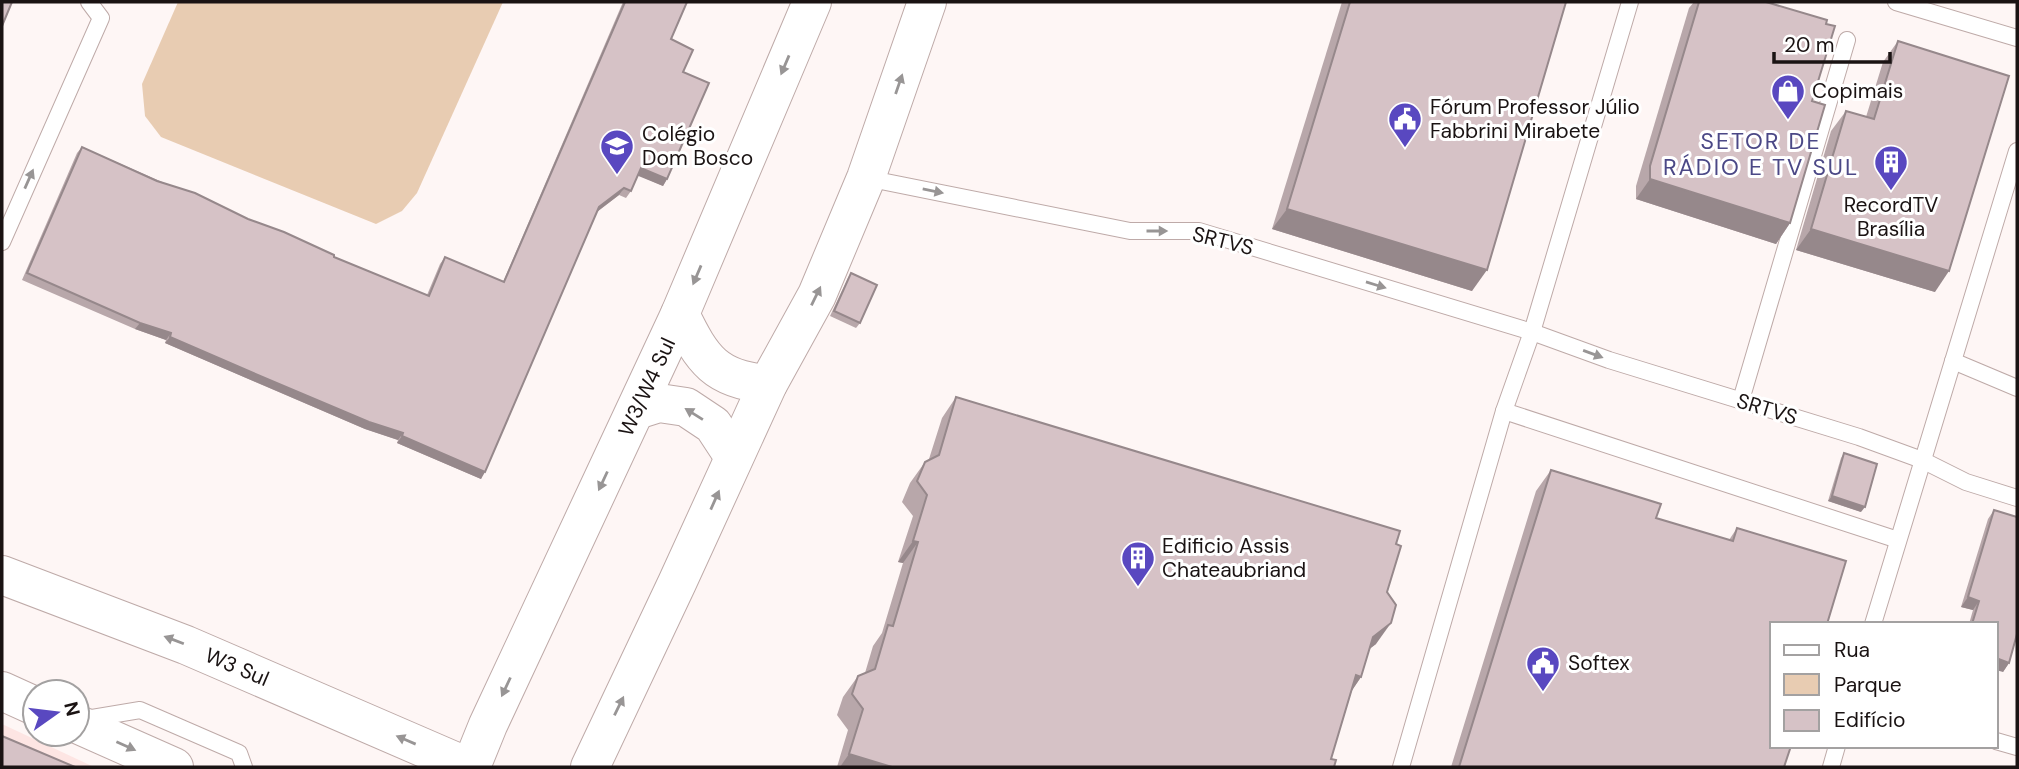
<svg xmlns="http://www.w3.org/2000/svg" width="2019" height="769" viewBox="0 0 2019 769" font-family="'DM Sans',sans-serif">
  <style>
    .built { fill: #fde5e3 }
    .green { fill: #e8ccb2 }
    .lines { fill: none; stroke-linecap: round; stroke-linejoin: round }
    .lane-casing { stroke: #beaaa8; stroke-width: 18 }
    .secondary-casing { stroke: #beaaa8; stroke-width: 40 }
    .primary-casing { stroke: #beaaa8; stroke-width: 40 }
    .lane { stroke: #fff; stroke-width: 16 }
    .secondary { stroke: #fff; stroke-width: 38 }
    .primary { stroke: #fff; stroke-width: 38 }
    .wall { fill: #b8a7aa }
    .shaded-wall { fill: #96888b }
    .building { fill: #d6c2c6; stroke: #96888b; stroke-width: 2 }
    .oneway { fill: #989595 }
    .labels { text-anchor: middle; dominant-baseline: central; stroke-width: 6; stroke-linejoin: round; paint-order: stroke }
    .poi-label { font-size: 21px; fill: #1a1313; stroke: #fff; text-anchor: start }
    .street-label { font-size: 21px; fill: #1a1313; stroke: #fff }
    .neighbourhood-label { font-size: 23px; letter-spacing: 2px; fill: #4b4886; stroke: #fff }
  </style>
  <rect width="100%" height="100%" fill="#fef6f5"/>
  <path class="built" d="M2 724 94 767H2Z"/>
  <path class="green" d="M178 2H503L417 193 402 211 376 224 161 137 145 116 142 84Z"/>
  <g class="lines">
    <g class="lane-casing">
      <g id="lane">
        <path d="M1896 2 2017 38"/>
        <path d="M866 178 1130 231H1199L1532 332 1609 360 1859 437 1922 460 1966 482 2017 498"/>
        <path d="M2 242 101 18 89 2"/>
        <path d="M1953 361 2017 388"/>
        <path d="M1741 400 1847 40"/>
        <path d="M1504 411 1898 540"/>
        <path d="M1873 624 2017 151"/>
        <path d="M86 719 140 710 239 753 244 767"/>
        <path d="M1996 741 2017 747"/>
        <path d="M1401 767 1504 411 1532 332 1630 2"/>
        <path d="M1831 767 1837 746"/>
      </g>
    </g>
    <g class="secondary-casing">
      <g id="secondary">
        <path d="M680 314C702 360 716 380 768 384"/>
        <path d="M637 410 659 403 686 407 713 425 734 457"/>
        <path d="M471 767 488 725 680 314 812 2"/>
        <path d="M590 767 677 583 768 384 817 295 866 178 927 2"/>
      </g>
    </g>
    <g class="primary-casing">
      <g id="primary">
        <path d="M2 575 186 645 468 767"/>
        <path d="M2 691 35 706"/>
        <path d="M77 724 174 767"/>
      </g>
    </g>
    <use href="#lane" class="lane"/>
    <use href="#secondary" class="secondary"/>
    <use href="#primary" class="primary"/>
  </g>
  <g class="wall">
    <path d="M623 2H687L671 39 683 72 667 179 663 186 638 175 631 191 626 198 619 195 597 212 481 479 397 443 398 440 365 429 274 390 165 343 166 340 135 329 22 280 77 153 82 147 334 257 427 295 440 264 445 257 503 282Z"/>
    <path d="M1342 2H1566L1472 291 1272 229Z"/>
    <path d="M1694 2H1766L1812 101 1790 223 1776 244 1636 199V186L1689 8Z"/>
    <path d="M1898 41 1935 292 1796 250 1831 131 1846 111 1866 117 1883 62Z"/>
    <path d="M851 273 860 323 856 328 830 316 848 278Z"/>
    <path d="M956 397 1396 544 1376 644 1369 649 1361 677 1352 690 1331 759 1334 767H837L848 730 837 715 843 697 858 676 865 673 873 646 882 633 903 563 898 562 913 516 902 502 910 483 925 462 929 459 942 418Z"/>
    <path d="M1844 453 1861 512 1828 501 1841 458Z"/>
    <path d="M1551 470 1656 518 1729 540 1737 528 1784 767H1451L1536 491Z"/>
    <path d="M1994 510 2009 663 2003 672 1996 624H1969L1973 610 1961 607 1988 519Z"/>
  </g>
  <g class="shaded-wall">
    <path d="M641 168 667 179 663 186 636 175Z"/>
    <path d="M1650 179 1790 223 1776 244 1636 199Z"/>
    <path d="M624 188 619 195 594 214 599 207Z"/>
    <path d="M1287 209 1487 270 1472 291 1272 229Z"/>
    <path d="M1811 229 1949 271 1935 292 1796 250Z"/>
    <path d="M140 323 171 333 166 340 135 329Z"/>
    <path d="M170 337 403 433 398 440 365 429 165 343Z"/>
    <path d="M402 436 485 472 481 479 397 443Z"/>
    <path d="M1832 496 1865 507 1861 512 1828 501Z"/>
    <path d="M913 541 918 542 903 563 898 562Z"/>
    <path d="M1968 597 1979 601 1973 610 1961 607Z"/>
    <path d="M1391 623 1376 644 1358 658 1373 637Z"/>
    <path d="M1996 658 2009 663 2003 672 1996 670Z"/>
    <path d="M1356 675 1361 677 1347 698Z"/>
    <path d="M849 754 892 767H840Z"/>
  </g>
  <g class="building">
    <path d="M2 2H12L2 26Z"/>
    <path d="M625 2H687L671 39 693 50 683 72 709 83 667 179 641 168 631 191 624 188 599 207 485 472 402 436 403 433 369 422 279 384 170 337 171 333 140 323 27 273 82 147 157 181 195 193 248 219 284 232 334 255V257L429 296 445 257 504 282Z"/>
    <path d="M1350 2H1566L1487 270 1287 209Z"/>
    <path d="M1699 2H1766L1827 20 1826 24 1835 26 1812 101 1825 105 1790 223 1650 179V166Z"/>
    <path d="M1898 41 2009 76 1949 271 1811 229 1846 111 1874 119Z"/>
    <path d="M851 273 877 285 860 323 834 311Z"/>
    <path d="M956 397 1400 531 1396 544 1401 546 1387 592 1396 605 1391 623 1373 637 1361 677 1356 675 1331 759 1336 760 1334 767H892L849 754 863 709 852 694 858 676 875 669 888 625 893 626 918 542 913 541 927 495 917 481 925 462 939 455Z"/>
    <path d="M1844 453 1877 464 1865 507 1832 496Z"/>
    <path d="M1551 470 1661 504 1656 518 1733 541 1737 528 1846 561 1827 624H1772V746H1791L1784 767H1459Z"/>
    <path d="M1994 510 2017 517V634L2009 663 1996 658V624H1972L1979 601 1968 597Z"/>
    <path d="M2 736 75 767H2Z"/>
  </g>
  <defs><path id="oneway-solid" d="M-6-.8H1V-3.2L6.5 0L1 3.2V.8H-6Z" transform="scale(1.75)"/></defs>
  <g class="oneway">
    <use href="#oneway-solid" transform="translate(785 65) rotate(113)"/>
    <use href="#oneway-solid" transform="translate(899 84) rotate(-71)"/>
    <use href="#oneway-solid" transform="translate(29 179) rotate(-66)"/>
    <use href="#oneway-solid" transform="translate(933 191) rotate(11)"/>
    <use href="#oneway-solid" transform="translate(1157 231)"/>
    <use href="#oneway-solid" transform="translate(697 275) rotate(113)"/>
    <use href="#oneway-solid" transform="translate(1376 285) rotate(17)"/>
    <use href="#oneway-solid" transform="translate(816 296) rotate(-64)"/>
    <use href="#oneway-solid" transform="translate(1593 354) rotate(20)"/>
    <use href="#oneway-solid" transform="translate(694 414) rotate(-148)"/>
    <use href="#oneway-solid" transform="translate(603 481) rotate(115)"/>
    <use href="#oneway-solid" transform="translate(715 500) rotate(-66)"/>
    <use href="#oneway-solid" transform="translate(174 640) rotate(-159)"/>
    <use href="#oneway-solid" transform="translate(506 687) rotate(115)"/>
    <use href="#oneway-solid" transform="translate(619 706) rotate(-64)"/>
    <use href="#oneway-solid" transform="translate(406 740) rotate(-157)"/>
    <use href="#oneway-solid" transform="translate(126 746) rotate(24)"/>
  </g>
  <defs>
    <g id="shop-pin" transform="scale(1.75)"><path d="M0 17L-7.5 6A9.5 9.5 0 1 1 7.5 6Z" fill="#5948c0" stroke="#fff"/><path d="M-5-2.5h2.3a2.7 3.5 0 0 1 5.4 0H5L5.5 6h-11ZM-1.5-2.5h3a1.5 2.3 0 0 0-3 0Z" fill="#fff"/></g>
    <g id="civic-pin" transform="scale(1.75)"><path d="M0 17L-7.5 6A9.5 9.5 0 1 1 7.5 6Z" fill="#5948c0" stroke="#fff"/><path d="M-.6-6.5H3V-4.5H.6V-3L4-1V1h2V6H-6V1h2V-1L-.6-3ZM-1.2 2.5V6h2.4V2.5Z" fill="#fff"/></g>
    <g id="school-pin" transform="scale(1.75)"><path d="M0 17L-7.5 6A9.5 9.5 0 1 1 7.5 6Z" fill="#5948c0" stroke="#fff"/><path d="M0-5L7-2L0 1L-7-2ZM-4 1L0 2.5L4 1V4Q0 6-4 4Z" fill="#fff"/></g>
    <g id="building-pin" transform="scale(1.75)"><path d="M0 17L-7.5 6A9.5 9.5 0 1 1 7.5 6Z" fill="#5948c0" stroke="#fff"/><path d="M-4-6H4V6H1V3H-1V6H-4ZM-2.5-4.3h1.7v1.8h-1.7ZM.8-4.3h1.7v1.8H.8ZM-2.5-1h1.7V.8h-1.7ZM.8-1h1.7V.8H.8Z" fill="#fff"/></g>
  </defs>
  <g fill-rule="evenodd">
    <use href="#shop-pin" x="1788" y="91"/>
    <use href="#civic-pin" x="1405" y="119"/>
    <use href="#school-pin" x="617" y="146"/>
    <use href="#building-pin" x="1891" y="162"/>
    <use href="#building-pin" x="1138" y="558"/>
    <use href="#civic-pin" x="1543" y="663"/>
  </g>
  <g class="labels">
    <g class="poi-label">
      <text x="1812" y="91">Copimais</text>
      <text x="1430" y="107">Fórum Professor Júlio<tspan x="1430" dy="24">Fabbrini Mirabete</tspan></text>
      <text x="642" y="134">Colégio<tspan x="642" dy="24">Dom Bosco</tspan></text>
      <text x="1891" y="205" text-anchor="middle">RecordTV<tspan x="1891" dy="24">Brasília</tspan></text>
      <text x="1162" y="546">Edificio Assis<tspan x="1162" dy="24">Chateaubriand</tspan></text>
      <text x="1568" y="663">Softex</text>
    </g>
    <g class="street-label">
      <text transform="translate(1223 241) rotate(14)">SRTVS</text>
      <text transform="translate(647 387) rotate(-65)">W3/W4 Sul</text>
      <text transform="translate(1767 409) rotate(17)">SRTVS</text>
      <text transform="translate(237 667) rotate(23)">W3 Sul</text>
    </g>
    <g class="neighbourhood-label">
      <text x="1761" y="141">SETOR DE<tspan x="1761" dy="26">RÁDIO E TV SUL</tspan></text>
    </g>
  </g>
  <rect width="2019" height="769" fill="none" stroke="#1a1313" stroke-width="7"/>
  <rect x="1770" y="622" width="228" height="126" fill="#ffffff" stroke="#a3a1a1" stroke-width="2"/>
  <rect x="1784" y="645" width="35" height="10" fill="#ffffff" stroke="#a3a1a1" stroke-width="2"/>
  <text x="1834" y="657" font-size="21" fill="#1a1313">Rua</text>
  <rect x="1784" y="674" width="35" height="21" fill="#e8ccb2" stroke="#a3a1a1" stroke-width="2"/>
  <text x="1834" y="692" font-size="21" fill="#1a1313">Parque</text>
  <rect x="1784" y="710" width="35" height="21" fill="#d6c2c6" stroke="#a3a1a1" stroke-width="2"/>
  <text x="1834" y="727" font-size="21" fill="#1a1313">Edifício</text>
  <g transform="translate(56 713) rotate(76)"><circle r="33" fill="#ffffff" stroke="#a3a1a1" stroke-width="2"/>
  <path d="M0-5L12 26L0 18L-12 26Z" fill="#5948c0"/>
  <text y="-10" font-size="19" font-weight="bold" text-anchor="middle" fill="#1a1313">N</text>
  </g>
  <path d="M1774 52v10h116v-10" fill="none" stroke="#1a1313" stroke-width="3.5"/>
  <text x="1784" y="52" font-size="21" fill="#1a1313" stroke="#ffffff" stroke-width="5" paint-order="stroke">20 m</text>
</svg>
